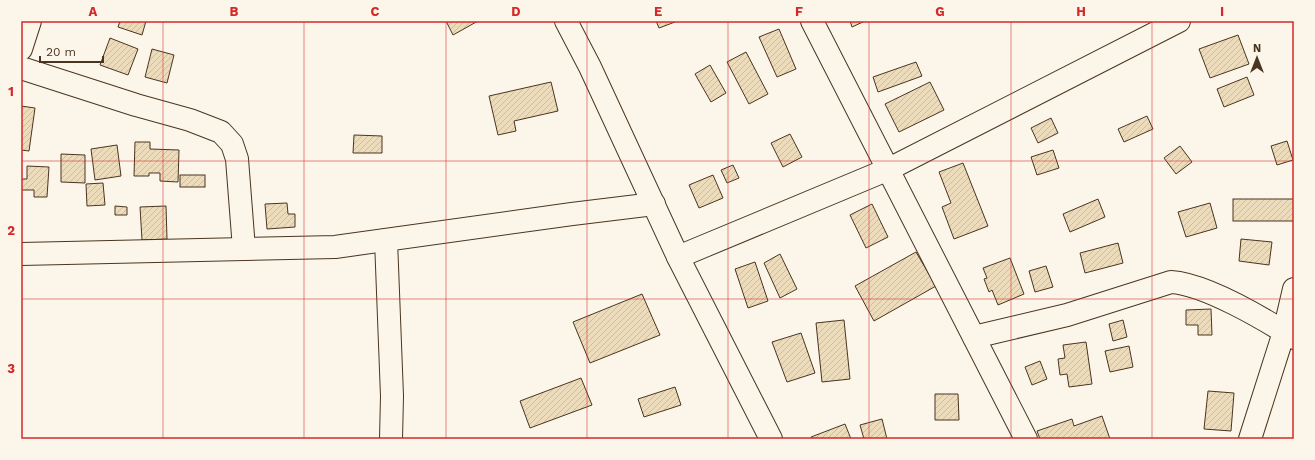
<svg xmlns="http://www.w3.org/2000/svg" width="1315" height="460" viewBox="0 0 1315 460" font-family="'Work Sans',sans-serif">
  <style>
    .building { fill: url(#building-hatch); stroke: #4a3520 }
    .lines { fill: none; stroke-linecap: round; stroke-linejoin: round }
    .minor-casing { stroke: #4a3520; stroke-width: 24 }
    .minor { stroke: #fbf6e9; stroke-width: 22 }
    .grid { fill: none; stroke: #d62828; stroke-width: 1; stroke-opacity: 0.55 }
    .neatline { fill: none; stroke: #d62828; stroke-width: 1.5 }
    .grid-label { font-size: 13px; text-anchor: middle; font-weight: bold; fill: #d62828 }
  </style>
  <defs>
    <pattern id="building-hatch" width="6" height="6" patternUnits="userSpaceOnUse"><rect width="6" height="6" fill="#ecdcbc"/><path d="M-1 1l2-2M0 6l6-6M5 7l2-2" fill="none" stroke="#ccbda1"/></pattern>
  </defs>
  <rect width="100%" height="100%" fill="#fbf6e9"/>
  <g class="building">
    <path d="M120 21H146L142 35 118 27Z"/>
    <path d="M446 21H478L453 35Z"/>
    <path d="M656 21H674L675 22 659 28Z"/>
    <path d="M850 21H865L852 27Z"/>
    <path d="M779 29 796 69 777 77 759 37Z"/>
    <path d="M1238 35 1249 64 1210 78 1199 49Z"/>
    <path d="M110 38 138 49 128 75 100 65Z"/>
    <path d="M152 49 174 55 167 83 145 77Z"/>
    <path d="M746 52 768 94 749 104 727 62Z"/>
    <path d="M916 62 922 76 878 92 873 77Z"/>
    <path d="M710 65 726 93 711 102 695 74Z"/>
    <path d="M1247 77 1254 95 1224 107 1217 89Z"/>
    <path d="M551 82 558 111 514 121 516 131 498 135 489 96Z"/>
    <path d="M930 82 944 110 899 132 885 104Z"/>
    <path d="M21 106 35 108 29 151 21 150Z"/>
    <path d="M1147 116 1153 129 1124 142 1118 129Z"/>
    <path d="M1051 118 1058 133 1038 143 1031 128Z"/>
    <path d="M790 134 802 157 783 167 771 143Z"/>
    <path d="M354 135 382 136V153H353Z"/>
    <path d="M1287 141 1293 160 1277 165 1271 146Z"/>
    <path d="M135 142H150V149L179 150 178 182 160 181V173H149V176H134Z"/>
    <path d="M117 145 121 176 95 180 91 149Z"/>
    <path d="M1180 146 1192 162 1176 174 1164 158Z"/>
    <path d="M1053 150 1059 168 1037 175 1031 157Z"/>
    <path d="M61 154 85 155V183L61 182Z"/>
    <path d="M963 163 988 226 954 239 942 207 951 203 939 172Z"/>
    <path d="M733 165 739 178 727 183 721 170Z"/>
    <path d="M27 166 49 167 47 197H34V190H21V179H27Z"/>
    <rect x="180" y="175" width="25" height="12"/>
    <path d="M713 175 723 198 699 208 689 185Z"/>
    <path d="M103 183 105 205 87 206 86 184Z"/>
    <path d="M1098 199 1105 217 1070 232 1063 214Z"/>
    <rect x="1233" y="199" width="61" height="22"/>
    <path d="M287 203 288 214H295V227L267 229 265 204Z"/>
    <path d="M1210 203 1217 228 1186 237 1178 212Z"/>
    <path d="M872 204 888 237 866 248 850 215Z"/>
    <path d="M115 206 127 207V215H115Z"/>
    <path d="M166 206 167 239 142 240 140 207Z"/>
    <path d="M1241 239 1272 242 1269 265 1239 261Z"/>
    <path d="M1118 243 1123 263 1085 273 1080 253Z"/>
    <path d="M916 252 936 286 874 321 855 286Z"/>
    <path d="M780 254 797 289 780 298 764 263Z"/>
    <path d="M1010 258 1024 294 998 305 992 290 989 292 984 279 987 278 983 268Z"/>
    <path d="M755 262 768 301 748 308 735 269Z"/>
    <path d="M1046 266 1053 287 1035 292 1029 271Z"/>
    <path d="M642 294 660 335 590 363 573 322Z"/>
    <path d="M1211 309 1212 335H1198V325H1186V310Z"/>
    <path d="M844 320 850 379 822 382 816 323Z"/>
    <path d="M1123 320 1127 337 1113 341 1109 324Z"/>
    <path d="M801 333 815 373 787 382 772 342Z"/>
    <path d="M1086 342 1092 384 1069 387 1067 374 1060 375 1058 359 1065 358 1063 345Z"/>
    <path d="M1129 346 1133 367 1110 372 1105 351Z"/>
    <path d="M1040 361 1047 379 1032 385 1025 367Z"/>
    <path d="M581 378 592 405 530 428 520 401Z"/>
    <path d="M675 387 681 405 644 417 638 399Z"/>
    <path d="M1208 391 1234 393 1231 431 1204 429Z"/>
    <path d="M935 394H958L959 420H935Z"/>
    <path d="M1102 416 1110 439H1040L1037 431 1072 419 1074 426Z"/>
    <path d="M882 419 887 439H864L860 425Z"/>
    <path d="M845 424 851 439H812L811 437Z"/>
  </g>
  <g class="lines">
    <g class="minor-casing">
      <g id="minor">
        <path d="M566 21 590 67 678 257 771 439"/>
        <path d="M812 21 1026 439"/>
        <path d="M21 49 30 21"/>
        <path d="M21 68 136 105 190 120 221 132 232 144 237 159 244 249"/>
        <path d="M386 240 392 396 391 439"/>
        <path d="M21 254 335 247 572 214 654 204"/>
        <path d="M678 257 889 169 1179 21"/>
        <path d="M974 337 1067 315 1171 282C1205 284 1264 319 1294 338"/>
        <path d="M1250 439 1284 332 1294 289"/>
      </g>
    </g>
    <use href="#minor" class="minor"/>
  </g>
  <path class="grid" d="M163 21V439M304 21V439M446 21V439M587 21V439M728 21V439M869 21V439M1011 21V439M1152 21V439M21 161H1294M21 299H1294"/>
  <rect width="1315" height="460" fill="none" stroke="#fbf6e9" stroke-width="44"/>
  <g transform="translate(1257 58)" stroke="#fbf6e9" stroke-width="3" paint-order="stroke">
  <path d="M0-3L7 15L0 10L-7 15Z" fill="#4a3520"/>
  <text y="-6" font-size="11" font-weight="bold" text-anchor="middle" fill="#4a3520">N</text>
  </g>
  <path d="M40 56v6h63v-6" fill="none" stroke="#4a3520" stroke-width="2"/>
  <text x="46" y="56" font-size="12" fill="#4a3520" stroke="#fbf6e9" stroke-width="3" paint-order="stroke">20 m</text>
  <rect x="22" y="22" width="1271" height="416" class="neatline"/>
  <g class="grid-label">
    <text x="93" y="16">A</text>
    <text x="234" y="16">B</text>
    <text x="375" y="16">C</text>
    <text x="516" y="16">D</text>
    <text x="658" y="16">E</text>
    <text x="799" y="16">F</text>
    <text x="940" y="16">G</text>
    <text x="1081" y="16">H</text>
    <text x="1222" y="16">I</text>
    <text x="11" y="96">1</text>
    <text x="11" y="235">2</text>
    <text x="11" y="373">3</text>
  </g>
</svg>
